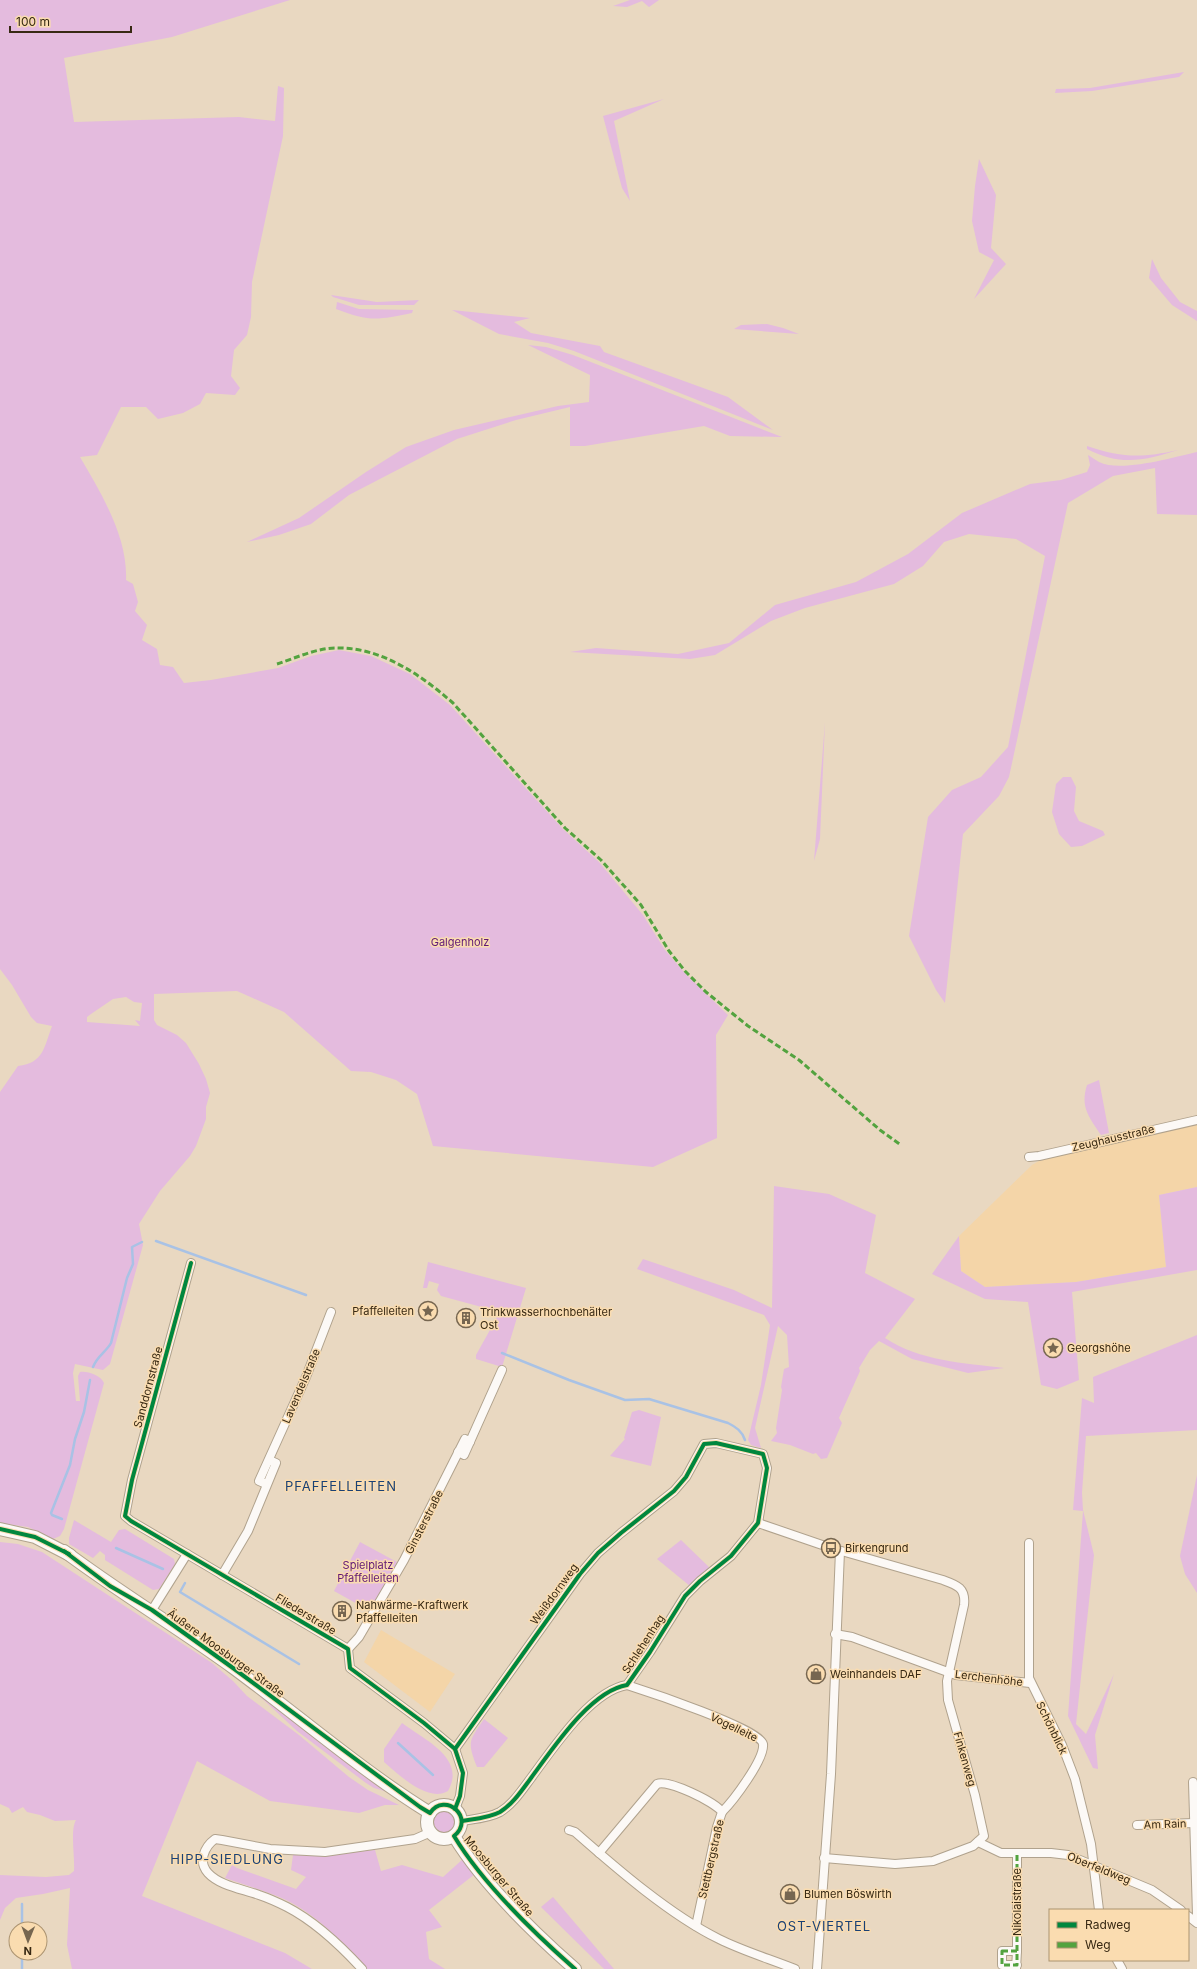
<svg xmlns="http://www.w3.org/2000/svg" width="1197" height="1969" viewBox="0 0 1197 1969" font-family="Inter,sans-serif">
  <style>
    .built { fill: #f4d5a8 }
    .green { fill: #e4bbde; fill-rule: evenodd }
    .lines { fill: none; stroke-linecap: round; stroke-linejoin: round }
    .stream { stroke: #a9c2e5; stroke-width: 2.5 }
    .street-casing { stroke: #b0a28d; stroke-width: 10 }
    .secondary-casing { stroke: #b0a28d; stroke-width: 14 }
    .street { stroke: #fcf9f6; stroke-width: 8 }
    .secondary { stroke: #fcf9f6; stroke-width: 12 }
    .quiet { stroke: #53a33f; stroke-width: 3; stroke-dasharray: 6 3; stroke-linecap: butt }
    .cycleway-casing { stroke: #fadcb0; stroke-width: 6 }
    .cycleway { stroke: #00873e; stroke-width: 4 }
    .labels { text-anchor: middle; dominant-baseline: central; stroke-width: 3; stroke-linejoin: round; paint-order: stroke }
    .park-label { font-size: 11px; fill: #601876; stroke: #fadcb0 }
    .street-label { font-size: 11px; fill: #382913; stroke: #fadcb0 }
    .poi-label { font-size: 11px; fill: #382913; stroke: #fadcb0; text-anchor: start }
    .quarter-label { font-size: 13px; letter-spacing: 1px; fill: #1a4175; stroke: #fadcb0 }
  </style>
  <rect width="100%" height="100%" fill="#e9d8c1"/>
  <g class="built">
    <path d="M1197 1122V1187L1159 1195 1166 1267 1076 1282 985 1287 961 1271 959 1236 1032 1165 1039 1161 1075 1151Z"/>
    <path d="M381 1630 455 1674 430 1712 364 1662Z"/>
  </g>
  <g class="green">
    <path d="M0 0H290L172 37 64 58 74 122 239 117 275 121 278 86 284 88 283 136 252 282 251 317 247 335 234 350 231 376 240 388 235 395 206 393 200 404 183 413 158 419 146 407H121L97 455 80 457C101 493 128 537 126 580L133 584 138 602 135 611 147 625 142 640 157 649 160 665 173 667 184 683 211 680 278 668 311 656 339 650 371 656 410 674 450 705 563 829 599 862 643 915 665 950 684 972 728 1015 716 1035 717 1138 653 1167 433 1146 417 1094 396 1080 371 1072 351 1071 284 1012 237 991 154 994V1020L157 1025 177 1035 186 1043 199 1064 206 1079 210 1093 206 1107V1119L196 1146 190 1156 160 1191 139 1224 143 1245 110 1364 103 1370 75 1364 73 1373 76 1401H80L78 1376 80 1372C88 1371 100 1375 104 1383L64 1529 60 1536 53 1539 28 1527 0 1523V1092L18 1066C44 1063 44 1047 52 1026L37 1023 31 1017 12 985 0 969ZM126 997 134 1002 142 1003 140 1021 135 1020 140 1026 87 1022V1017L91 1014 113 999Z"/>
    <path d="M630 0H659L649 7 642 1 627 7 613 6Z"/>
    <path d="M1184 72 1179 77 1092 91 1055 93 1056 89 1090 88Z"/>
    <path d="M664 99 614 121 630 201 622 188 603 116Z"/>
    <path d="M979 159 996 195 991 248 1006 264 974 299 994 260 979 252 972 221 975 186Z"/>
    <path d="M1152 259 1161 278 1180 302 1197 311V321L1172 305 1149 278Z"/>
    <path d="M331 295 377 302 419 300 414 305H359L333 297Z"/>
    <path d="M337 302 359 309 413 310 412 313C378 320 369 322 336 309Z"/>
    <path d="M452 310 530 318 514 322 531 333 600 346 604 352 728 397 773 430 574 351 548 343 499 334Z"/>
    <path d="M767 324 783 328 799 334 734 329 741 325Z"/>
    <path d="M528 345 546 347 573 355 782 437 730 436 704 426 585 446H570V407L516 420 457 439 349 495 311 524 279 535 247 542 299 518 366 472 406 447 454 430 558 406 589 402 590 375Z"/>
    <path d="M1087 446C1122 458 1142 458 1178 450 1144 461 1120 466 1087 449Z"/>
    <path d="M1197 452V515L1157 514 1155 468 1113 476 1068 503 1009 777 999 796 963 834 945 1003 936 990 909 936 928 817 952 790 981 777 1008 747 1045 556 1016 539 969 534 944 542 923 566 894 584 805 608 771 621 715 655 690 659 570 652 596 648 678 654 729 643 775 605 856 582 908 554 962 513 1030 484 1061 480 1087 472 1090 465 1088 455C1092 457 1095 460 1099 462 1121 473 1174 457 1197 452Z"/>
    <path d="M825 722 820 839 814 861Z"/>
    <path d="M1063 777H1071L1076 787 1074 811 1079 821 1103 831 1105 835 1082 846 1071 847 1059 834 1052 812 1056 784Z"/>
    <path d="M1099 1080 1109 1133 1101 1135C1089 1117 1080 1107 1087 1085Z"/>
    <path d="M774 1186 829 1194 876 1215 865 1273 915 1299 885 1338C920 1361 964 1363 1004 1368L968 1373 912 1359 879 1341 870 1350 859 1368 860 1371 839 1418 842 1423 827 1458 821 1459 816 1453 813 1454 790 1445 771 1441 777 1433 776 1428 782 1390 781 1387 784 1369 789 1367 787 1335 778 1326 755 1428 761 1448 751 1445 748 1440 761 1385 770 1325 764 1315 637 1269 643 1259 734 1290 772 1308Z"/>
    <path d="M1197 1187V1270L1072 1292 1079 1380 1057 1389 1041 1385 1028 1302 985 1299 932 1274 959 1236 961 1271 985 1287 1076 1282 1166 1267 1159 1195Z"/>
    <path d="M428 1262 526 1288 502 1367 476 1359V1355L500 1312 441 1296 437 1290 439 1284 429 1281 427 1288H423Z"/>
    <path d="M1197 1335V1430L1086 1436 1082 1493 1083 1510 1094 1555 1076 1724 1086 1734 1114 1674 1095 1735 1098 1769 1093 1768 1068 1716 1083 1511 1073 1510 1082 1398 1094 1403 1093 1377Z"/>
    <path d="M639 1410 661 1417 651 1466 610 1456 625 1439 624 1438 632 1412Z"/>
    <path d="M1197 1475V1593L1185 1574 1180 1556Z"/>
    <path d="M74 1520 111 1542 119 1530 125 1529 174 1559 175 1564 159 1589 153 1590 105 1560V1555L100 1551 93 1558 69 1544V1538Z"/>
    <path d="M681 1540 710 1568 690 1586 657 1559Z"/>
    <path d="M0 1542 18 1544 42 1552 212 1663 233 1681 247 1696 299 1735 349 1777 368 1790 399 1805H385L359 1813 270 1801 197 1761 142 1896 285 1953 312 1969H72L67 1945 70 1888 43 1894 16 1898 5 1908 0 1920V1875L46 1877 69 1875 74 1871C75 1857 70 1830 76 1820L55 1821 40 1815 27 1812 23 1807 12 1813 9 1808 0 1804Z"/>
    <path d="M360 1542 397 1562 370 1611 334 1591Z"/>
    <path d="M252 1684 391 1793 374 1788 366 1783 297 1731 254 1691Z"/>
    <path d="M484 1719 508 1738 484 1767H477C467 1741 469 1741 484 1719Z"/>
    <path d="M402 1723C423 1739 467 1758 448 1791 428 1803 399 1775 384 1762V1749Z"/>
    <circle cx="444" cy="1822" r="13"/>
    <path d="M375 1850 381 1871 402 1865 443 1877 463 1859 475 1874 429 1910 442 1927 426 1932 429 1959 445 1969H365C344 1943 317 1915 286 1900 266 1891 245 1885 225 1878L232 1865 237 1868 296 1889 306 1877 291 1870 293 1855 322 1856Z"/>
    <path d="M553 1897 614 1969H604L541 1907Z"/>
  </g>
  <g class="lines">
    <g class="stream">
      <path d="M156 1241 306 1295"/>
      <path d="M502 1353 569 1380 625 1400 649 1399 728 1423C736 1427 742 1431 745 1440"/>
      <path d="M93 1367C97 1356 106 1352 111 1343L127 1278 133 1264 132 1247 142 1242"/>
      <path d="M62 1519 52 1515 51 1513 70 1465 75 1439 84 1412 90 1380"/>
      <path d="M116 1548 163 1569"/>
      <path d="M185 1583 180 1592 299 1664"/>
      <path d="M398 1743 433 1775"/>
      <path d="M22 1929V1904"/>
      <path d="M22 1953V1969"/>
    </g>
    <g class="street-casing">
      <g id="street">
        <path d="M1029 1157 1039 1156 1197 1120"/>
        <path d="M191 1263 132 1480 125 1516 131 1521 348 1649 350 1668 424 1723 455 1749 463 1773 460 1796 455 1809"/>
        <path d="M458 1452 464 1455 502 1370"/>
        <path d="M266 1484 259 1481 306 1377 331 1312"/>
        <path d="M758 1523 831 1548 943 1580C957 1585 966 1588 964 1605L947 1681 948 1700 975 1795 984 1836 973 1846 933 1861 895 1864 824 1858"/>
        <path d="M1029 1543V1678L1062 1745 1075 1779 1091 1844 1099 1910"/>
        <path d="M222 1575 248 1531 276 1463 269 1460"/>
        <path d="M152 1610 187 1554"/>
        <path d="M835 1634 852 1637 956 1675 1030 1683"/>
        <path d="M348 1649 359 1637 404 1560 465 1439 470 1442"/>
        <path d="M627 1685C646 1691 761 1729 763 1744 765 1759 733 1801 722 1812"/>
        <path d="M455 1749 580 1574 598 1553 621 1533 674 1491 686 1477 704 1444 716 1443 763 1454 767 1468 758 1523 731 1556 700 1581 685 1596 650 1652 627 1685C590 1691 552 1750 531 1778 522 1790 513 1804 500 1812 489 1818 474 1819 462 1821"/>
        <path d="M1193 1782 1197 1915"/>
        <path d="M1137 1825 1194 1823"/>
        <path d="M569 1830 575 1832C616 1868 670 1915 719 1939 743 1951 770 1959 795 1969"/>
        <path d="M978 1842 1001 1853H1051L1068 1855 1152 1890 1181 1910"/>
        <path d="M599 1853 657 1784C668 1779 715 1802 722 1812L717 1827 696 1926"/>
        <path d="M1188 1916 1197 1923"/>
        <path d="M1017 1951V1854"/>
        <path d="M1117 1960 1122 1969"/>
        <path d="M362 1969C340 1945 316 1922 287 1907 277 1902 268 1898 259 1895 243 1889 220 1886 208 1873 198 1862 204 1847 215 1839L222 1840 270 1849 325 1852 415 1839 431 1832"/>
        <path d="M817 1969 831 1774 840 1551"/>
        <path d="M1016 1969 1017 1951H1002V1965H1017"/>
      </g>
    </g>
    <g class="secondary-casing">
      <g id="secondary">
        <path d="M0 1529 35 1537 70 1555"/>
        <path d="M64 1551C120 1593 179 1628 235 1669 300 1717 362 1771 430 1813"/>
        <circle cx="444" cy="1822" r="17"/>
        <path d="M454 1836C483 1884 533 1932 575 1969"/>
      </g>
    </g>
    <use href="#street" class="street"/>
    <use href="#secondary" class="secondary"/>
    <g class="quiet">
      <path d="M277 664C296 658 318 647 339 648 382 648 421 675 453 703L565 828 601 860 641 905 669 951 685 971 706 992 748 1026 799 1060 880 1130 901 1145"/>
      <rect x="1002" y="1951" width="15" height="14"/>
      <path d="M1017 1951V1854"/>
    </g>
    <g class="cycleway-casing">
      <g id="cycleway">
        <path d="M191 1263 132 1480 125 1516 131 1521 348 1649 350 1668 424 1723 455 1749 463 1773 460 1796 455 1809"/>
        <path d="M0 1529 35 1537 69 1554"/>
        <path d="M64 1551 110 1586 152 1610 233 1668 420 1807 430 1813C445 1791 476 1818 454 1836 483 1884 533 1932 575 1969"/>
        <path d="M455 1749 580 1574 598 1553 621 1533 674 1491 686 1477 704 1444 716 1443 763 1454 767 1468 758 1523 731 1556 700 1581 685 1596 650 1652 627 1685C590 1691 552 1750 531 1778 522 1790 513 1804 500 1812 489 1818 474 1819 462 1821"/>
      </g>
    </g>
    <use href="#cycleway" class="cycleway"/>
  </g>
  <defs>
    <g id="sight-ring" transform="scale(1)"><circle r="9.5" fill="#fadcb0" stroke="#766650" stroke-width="1.5"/><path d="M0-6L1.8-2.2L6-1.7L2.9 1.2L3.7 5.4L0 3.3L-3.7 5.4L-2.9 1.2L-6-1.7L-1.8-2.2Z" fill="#766650"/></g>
    <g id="building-ring" transform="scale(1)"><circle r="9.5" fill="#fadcb0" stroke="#766650" stroke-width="1.5"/><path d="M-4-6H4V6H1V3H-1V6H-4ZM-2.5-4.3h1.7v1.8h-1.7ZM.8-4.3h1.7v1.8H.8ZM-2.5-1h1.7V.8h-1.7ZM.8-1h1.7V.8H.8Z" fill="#766650"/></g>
    <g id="bus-ring" transform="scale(1)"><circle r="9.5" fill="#fadcb0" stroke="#766650" stroke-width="1.5"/><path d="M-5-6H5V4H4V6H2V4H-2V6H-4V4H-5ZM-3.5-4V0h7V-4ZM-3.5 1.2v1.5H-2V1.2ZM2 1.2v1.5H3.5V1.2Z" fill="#766650"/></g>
    <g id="shop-ring" transform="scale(1)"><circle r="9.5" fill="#fadcb0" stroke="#766650" stroke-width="1.5"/><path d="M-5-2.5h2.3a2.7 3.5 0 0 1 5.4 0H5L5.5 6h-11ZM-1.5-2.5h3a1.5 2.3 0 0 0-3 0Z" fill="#766650"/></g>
  </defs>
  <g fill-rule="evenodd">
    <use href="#sight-ring" x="428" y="1311"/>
    <use href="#building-ring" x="466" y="1318"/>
    <use href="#sight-ring" x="1053" y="1348"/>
    <use href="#bus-ring" x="831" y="1548"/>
    <use href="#building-ring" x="342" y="1611"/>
    <use href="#shop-ring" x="816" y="1674"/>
    <use href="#shop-ring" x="790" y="1894"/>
  </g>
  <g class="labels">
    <g class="park-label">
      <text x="460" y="942">Galgenholz</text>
      <text x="368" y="1565">Spielplatz<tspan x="368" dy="13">Pfaffelleiten</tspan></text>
    </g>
    <g class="street-label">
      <text transform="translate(1113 1138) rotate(-13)">Zeughausstraße</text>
      <text transform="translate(301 1386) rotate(-67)">Lavendelstraße</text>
      <text transform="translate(148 1387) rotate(-75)">Sanddornstraße</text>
      <text transform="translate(424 1522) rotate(-63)">Ginsterstraße</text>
      <text transform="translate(554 1594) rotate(-54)">Weißdornweg</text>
      <text transform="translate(306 1614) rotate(31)">Fliederstraße</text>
      <text transform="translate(643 1644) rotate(-57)">Schlehenhag</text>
      <text transform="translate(226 1653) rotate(36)">Äußere Moosburger Straße</text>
      <text transform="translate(989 1678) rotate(7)">Lerchenhöhe</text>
      <text transform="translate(734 1727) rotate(26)">Vogelleite</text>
      <text transform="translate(1052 1728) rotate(64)">Schönblick</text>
      <text transform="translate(965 1759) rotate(74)">Finkenweg</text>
      <text transform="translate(1165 1824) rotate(-2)">Am Rain</text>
      <text transform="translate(711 1859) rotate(-77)">Stettbergstraße</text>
      <text transform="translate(1099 1868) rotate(22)">Oberfeldweg</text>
      <text transform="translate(499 1876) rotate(50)">Moosburger Straße</text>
      <text transform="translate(1017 1902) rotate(-90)">Nikolaistraße</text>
    </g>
    <g class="poi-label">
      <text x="414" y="1311" text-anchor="end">Pfaffelleiten</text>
      <text x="480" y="1312">Trinkwasserhochbehälter<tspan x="480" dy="13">Ost</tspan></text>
      <text x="1067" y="1348">Georgshöhe</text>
      <text x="845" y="1548">Birkengrund</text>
      <text x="356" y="1605">Nahwärme-Kraftwerk<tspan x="356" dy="13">Pfaffelleiten</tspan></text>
      <text x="830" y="1674">Weinhandels DAF</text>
      <text x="804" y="1894">Blumen Böswirth</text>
    </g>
    <g class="quarter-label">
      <text x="341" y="1486">PFAFFELLEITEN</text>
      <text x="227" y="1859">HIPP-SIEDLUNG</text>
      <text x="824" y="1926">OST-VIERTEL</text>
    </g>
  </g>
  <rect x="1049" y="1909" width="140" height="52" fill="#fadcb0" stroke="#ac9471"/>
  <rect x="1057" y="1922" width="20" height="6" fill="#00873e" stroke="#ac9471"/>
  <text x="1085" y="1929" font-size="12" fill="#382913">Radweg</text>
  <rect x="1057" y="1942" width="20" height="6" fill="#53a33f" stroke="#ac9471"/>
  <text x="1085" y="1949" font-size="12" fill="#382913">Weg</text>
  <g transform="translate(28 1941) rotate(181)"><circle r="19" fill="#fadcb0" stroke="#ac9471"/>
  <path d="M0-3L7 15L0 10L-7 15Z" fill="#766650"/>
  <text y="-6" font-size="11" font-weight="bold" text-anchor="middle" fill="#382913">N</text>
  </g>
  <path d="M10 26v6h121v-6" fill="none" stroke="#382913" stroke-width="2"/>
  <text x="16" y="26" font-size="12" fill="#382913" stroke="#fadcb0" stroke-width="3" paint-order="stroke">100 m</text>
</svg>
